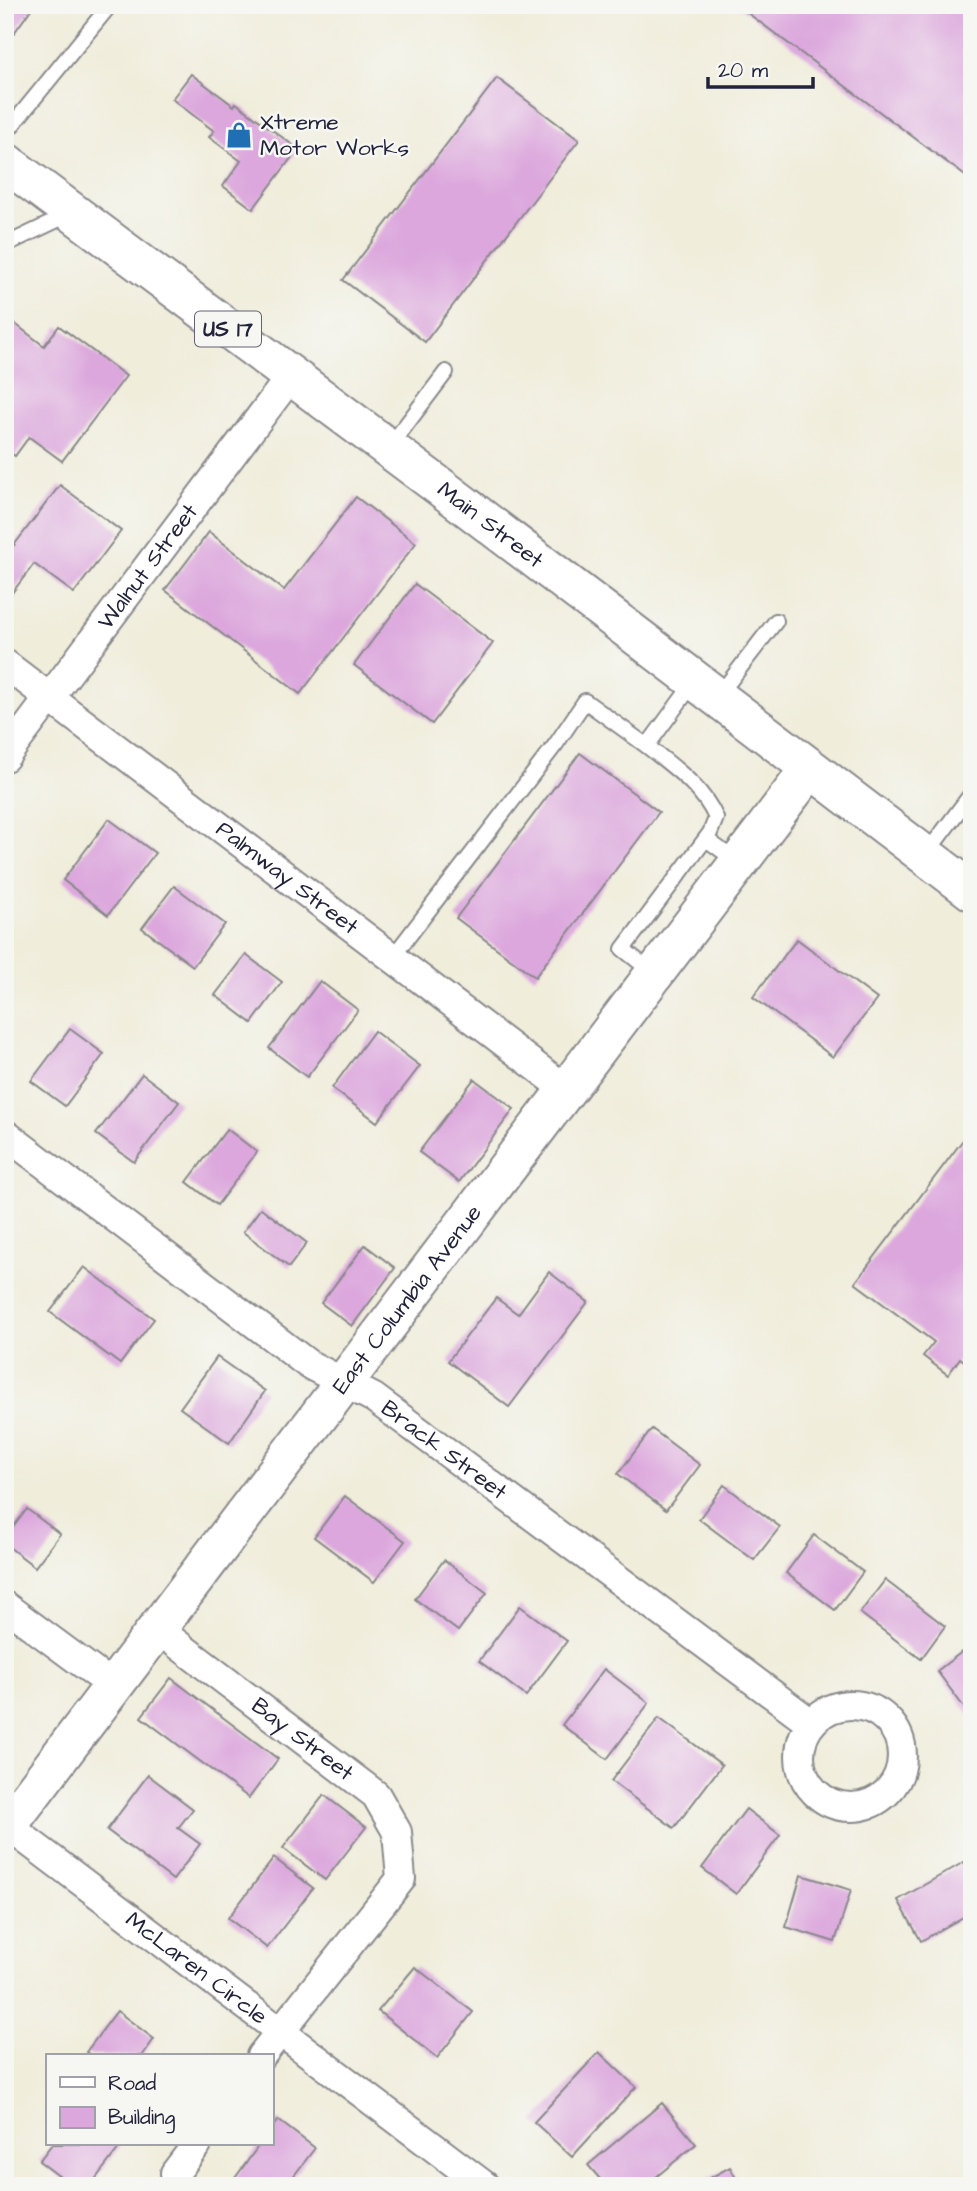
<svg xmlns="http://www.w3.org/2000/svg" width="977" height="2191" viewBox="0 0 977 2191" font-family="'Architects Daughter',sans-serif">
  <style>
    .building { fill: #dca7dd }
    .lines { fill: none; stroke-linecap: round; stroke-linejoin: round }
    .lane-casing { stroke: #89888b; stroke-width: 18 }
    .street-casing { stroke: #89888b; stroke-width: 32 }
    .secondary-casing { stroke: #89888b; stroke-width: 42 }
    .primary-casing { stroke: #89888b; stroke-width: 42 }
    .lane { stroke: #fff; stroke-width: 14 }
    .street { stroke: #fff; stroke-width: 28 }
    .secondary { stroke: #fff; stroke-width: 38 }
    .primary { stroke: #fff; stroke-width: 38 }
    .labels { text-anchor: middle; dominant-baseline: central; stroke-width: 5; stroke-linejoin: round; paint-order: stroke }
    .shield { fill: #f6f6f2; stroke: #626272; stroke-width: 2 }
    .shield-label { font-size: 21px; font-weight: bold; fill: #22223b }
    .poi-label { font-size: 23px; fill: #22223b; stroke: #f6f6f2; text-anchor: start }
    .street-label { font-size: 23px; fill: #22223b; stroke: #f6f6f2 }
  </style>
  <rect width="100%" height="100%" fill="#f6f6f2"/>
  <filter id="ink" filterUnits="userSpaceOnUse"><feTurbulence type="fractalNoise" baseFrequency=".0143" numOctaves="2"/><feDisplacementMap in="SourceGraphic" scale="14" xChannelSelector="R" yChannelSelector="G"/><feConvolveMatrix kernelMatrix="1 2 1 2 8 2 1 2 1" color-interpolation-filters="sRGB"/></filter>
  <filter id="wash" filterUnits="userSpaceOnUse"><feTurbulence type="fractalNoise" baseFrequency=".00686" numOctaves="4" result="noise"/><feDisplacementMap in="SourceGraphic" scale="28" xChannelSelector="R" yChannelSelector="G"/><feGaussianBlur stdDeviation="1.57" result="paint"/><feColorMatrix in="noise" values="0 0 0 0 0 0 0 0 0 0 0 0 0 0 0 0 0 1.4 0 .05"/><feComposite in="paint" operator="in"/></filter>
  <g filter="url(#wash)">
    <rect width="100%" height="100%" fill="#f0eddb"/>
    <g id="blocks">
      <g class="building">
        <path d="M5 5H34L14 33 5 26Z"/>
        <path d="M737 5H972V181Z"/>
        <path d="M191 74 234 106 236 103 298 149 253 209 223 186 241 161 209 137 214 131 172 99Z"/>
        <path d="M497 78 579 140 425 342 343 280Z"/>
        <path d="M5 316 44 346 59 326 126 376 62 461 29 437 15 456 5 449Z"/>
        <path d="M60 485 121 531 74 593 34 564 5 602V557Z"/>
        <path d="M356 497 416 543 300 694 165 590 209 532 284 590Z"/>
        <path d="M415 584 493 643 432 724 354 665Z"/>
        <path d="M580 753 659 812 535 977 456 918Z"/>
        <path d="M109 819 155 853 108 915 63 880Z"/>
        <path d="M174 886 225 924 193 966 142 928Z"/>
        <path d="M797 939 877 999 833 1057 753 997Z"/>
        <path d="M246 955 282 982 252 1023 215 995Z"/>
        <path d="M320 981 358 1010 307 1077 269 1048Z"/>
        <path d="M70 1029 104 1054 65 1106 31 1081Z"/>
        <path d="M374 1031 420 1066 377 1122 332 1088Z"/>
        <path d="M142 1074 179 1102 134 1162 96 1134Z"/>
        <path d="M474 1079 514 1109 459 1182 419 1152Z"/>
        <path d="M972 1128V1367L960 1358 948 1375 923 1356 934 1342 855 1283Z"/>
        <path d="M227 1129 257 1152 217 1205 187 1182Z"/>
        <path d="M261 1208 307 1243 289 1267 243 1232Z"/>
        <path d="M365 1245 395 1268 352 1326 321 1303Z"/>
        <path d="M84 1267 154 1319 120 1364 50 1312Z"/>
        <path d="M549 1272 588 1302 509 1407 448 1361 496 1298 518 1314Z"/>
        <path d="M217 1357 265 1391 229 1443 180 1408Z"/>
        <path d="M652 1429 700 1465 666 1510 618 1474Z"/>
        <path d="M724 1485 780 1527 754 1560 699 1519Z"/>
        <path d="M345 1496 405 1541 374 1582 314 1537Z"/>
        <path d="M27 1509 60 1534 35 1567 5 1544V1538Z"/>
        <path d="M814 1535 863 1572 835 1610 786 1573Z"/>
        <path d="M444 1560 487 1593 458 1631 415 1599Z"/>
        <path d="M885 1580 945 1626 921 1659 860 1613Z"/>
        <path d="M520 1606 567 1641 526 1696 479 1661Z"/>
        <path d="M972 1644V1713L969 1714 937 1671Z"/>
        <path d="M604 1669 649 1703 607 1759 562 1725Z"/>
        <path d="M171 1678 278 1759 249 1798 141 1717Z"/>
        <path d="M659 1718 722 1765 674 1828 611 1781Z"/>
        <path d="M148 1775 193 1809 178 1828 200 1844 173 1880 107 1830Z"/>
        <path d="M324 1795 366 1827 325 1880 283 1848Z"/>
        <path d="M746 1809 780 1835 736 1894 702 1868Z"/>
        <path d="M274 1858 313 1888 267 1948 228 1918Z"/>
        <path d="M964 1862 972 1876V1912L921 1941 898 1900Z"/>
        <path d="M801 1875 851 1890 835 1942 786 1927Z"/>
        <path d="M415 1967 473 2012 437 2058 378 2011Z"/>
        <path d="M117 2011 154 2039 142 2056H92L86 2052Z"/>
        <path d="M599 2052 636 2087 572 2157 534 2122Z"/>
        <path d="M662 2103 696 2144 645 2186H606L588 2165Z"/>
        <path d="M278 2120 315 2148 286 2186H246L235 2178 260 2144H271V2129Z"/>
        <path d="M52 2144H122L90 2186H72L39 2161Z"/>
        <path d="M730 2167 740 2186H695Z"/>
      </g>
    </g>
  </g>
  <g filter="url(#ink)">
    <use href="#blocks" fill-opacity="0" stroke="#89888b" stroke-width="2"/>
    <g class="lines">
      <g class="lane-casing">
        <g id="lane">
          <path d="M5 134 110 5"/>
          <path d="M5 245 70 214"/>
          <path d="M390 446 446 372"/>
          <path d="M719 695 776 621"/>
          <path d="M647 746C673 767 702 786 716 818L710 833 623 949 652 972"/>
          <path d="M706 839 739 863"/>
          <path d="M926 854 972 793"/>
          <path d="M392 958 556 744 585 701 647 746 694 682"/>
        </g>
      </g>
      <g class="street-casing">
        <g id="street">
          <path id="s1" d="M5 664 567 1090"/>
          <path id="s2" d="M5 757 291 376"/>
          <path id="s3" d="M5 1134 308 1364 374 1398 811 1723"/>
          <path d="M5 1606 113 1686"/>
          <path id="s4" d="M156 1628 376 1795 397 1832 401 1879 261 2056"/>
          <circle cx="851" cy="1756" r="51"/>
          <path id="s5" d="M8 1826 485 2186"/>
          <path d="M175 2173 197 2144"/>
        </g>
      </g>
      <g class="secondary-casing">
        <g id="secondary">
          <path id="s6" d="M5 1829 810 769"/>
        </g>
      </g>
      <g class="primary-casing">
        <g id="primary">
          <path id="s7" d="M5 162 451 495 972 891"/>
        </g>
      </g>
      <use href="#lane" class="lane"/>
      <use href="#street" class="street"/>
      <use href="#secondary" class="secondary"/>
      <use href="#primary" class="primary"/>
    </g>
  </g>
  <defs>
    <g id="shop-bare" transform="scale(2.1)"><path d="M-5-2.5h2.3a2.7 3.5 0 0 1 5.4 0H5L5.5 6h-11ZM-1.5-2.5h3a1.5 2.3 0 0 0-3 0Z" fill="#1f6fb2" stroke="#f6f6f2" stroke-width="2.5" paint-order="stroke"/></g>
  </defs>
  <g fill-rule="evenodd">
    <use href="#shop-bare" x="239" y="135"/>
  </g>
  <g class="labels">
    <rect class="shield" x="195" y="311.5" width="66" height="35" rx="5"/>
    <g class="shield-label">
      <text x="228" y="329">US 17</text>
    </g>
    <g class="poi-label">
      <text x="260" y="122">Xtreme<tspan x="260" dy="26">Motor Works</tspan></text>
    </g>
    <g class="street-label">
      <text stroke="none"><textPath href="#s7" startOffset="606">Main Street</textPath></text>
      <text stroke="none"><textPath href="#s2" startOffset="238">Walnut Street</textPath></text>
      <text stroke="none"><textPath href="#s1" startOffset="354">Palmway Street</textPath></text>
      <text stroke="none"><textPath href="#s6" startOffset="665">East Columbia Avenue</textPath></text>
      <text stroke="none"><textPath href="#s3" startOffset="542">Brack Street</textPath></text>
      <text stroke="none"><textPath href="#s4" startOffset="184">Bay Street</textPath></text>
      <text stroke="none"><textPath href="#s5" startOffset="236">McLaren Circle</textPath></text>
    </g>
  </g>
  <rect width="977" height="2191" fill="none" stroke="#f6f6f2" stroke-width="28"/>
  <rect x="46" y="2054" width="228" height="91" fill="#f6f6f2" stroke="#a1a1a9" stroke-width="2"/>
  <rect x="60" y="2077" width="35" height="10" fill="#ffffff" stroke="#a1a1a9" stroke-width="2"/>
  <text x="108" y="2090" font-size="21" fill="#22223b">Road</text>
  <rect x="60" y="2107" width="35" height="21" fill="#dca7dd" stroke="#a1a1a9" stroke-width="2"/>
  <text x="108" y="2124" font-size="21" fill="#22223b">Building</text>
  <path d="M708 77v10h105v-10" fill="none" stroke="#22223b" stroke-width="3.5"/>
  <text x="718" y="77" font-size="21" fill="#22223b" stroke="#f6f6f2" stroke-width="5" paint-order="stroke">20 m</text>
</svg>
